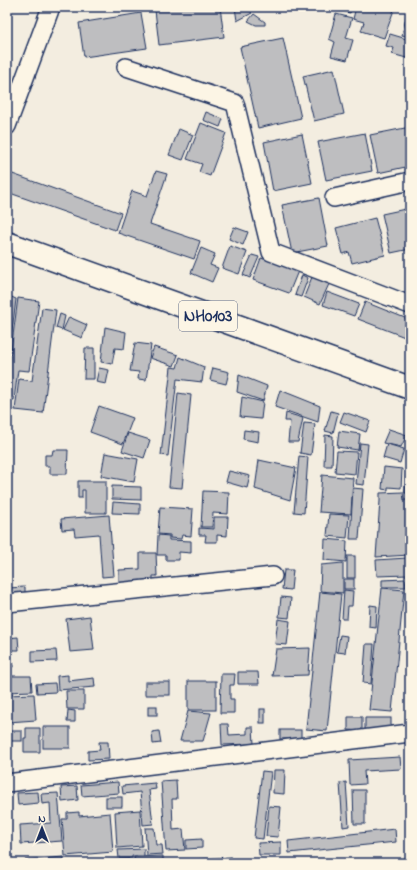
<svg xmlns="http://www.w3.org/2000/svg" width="417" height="870" viewBox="0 0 417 870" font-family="'Indie Flower',sans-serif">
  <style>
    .building { fill: #bebec0; stroke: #1b2f5e }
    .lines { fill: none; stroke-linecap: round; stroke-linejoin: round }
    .street-casing { stroke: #1b2f5e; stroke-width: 20 }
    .highway-casing { stroke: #1b2f5e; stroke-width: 25 }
    .street { stroke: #fcf5e5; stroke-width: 17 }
    .highway { stroke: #fcf5e5; stroke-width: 22 }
    .labels { text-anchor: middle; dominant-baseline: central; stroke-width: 3; stroke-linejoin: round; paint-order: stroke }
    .shield { fill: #fcf5e5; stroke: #5e6a86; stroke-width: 1 }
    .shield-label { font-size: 17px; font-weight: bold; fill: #1b2f5e }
  </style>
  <rect width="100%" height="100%" fill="#f3ede0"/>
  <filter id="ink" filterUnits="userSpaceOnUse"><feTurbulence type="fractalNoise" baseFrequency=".025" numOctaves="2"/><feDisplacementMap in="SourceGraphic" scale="8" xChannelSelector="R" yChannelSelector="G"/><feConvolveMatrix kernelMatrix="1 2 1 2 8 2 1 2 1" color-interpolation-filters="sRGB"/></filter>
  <g filter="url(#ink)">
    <g class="building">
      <path d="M181 7H220L224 37 159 45 155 10Z"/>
      <path d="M235 7H245L252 13 237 21Z"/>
      <path d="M339 7H352L350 13 338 10Z"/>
      <path d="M356 7H395L384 38 361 31 364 22 353 19Z"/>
      <path d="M408 9 410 10V37L402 35Z"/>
      <path d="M141 13 147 48 84 57 79 23Z"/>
      <path d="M254 14 265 22V25H256L248 21Z"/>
      <path d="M336 14 352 18 346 38 353 40 347 60 331 56 335 42 329 39Z"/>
      <path d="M390 34 410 40V59L392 54 394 48 386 46Z"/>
      <path d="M283 38 301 118 258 128 240 47Z"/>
      <path d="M334 69 344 114 314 121 303 76Z"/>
      <path d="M206 112 223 119 220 127 203 120Z"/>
      <path d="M201 123 226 133 210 176 199 172 202 164 187 159Z"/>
      <path d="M410 127V166L378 173 370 135Z"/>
      <path d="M179 129 193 135 183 160 169 155Z"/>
      <path d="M365 133 372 171 326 180 318 142Z"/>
      <path d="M302 134 312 183 273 191 264 142Z"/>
      <path d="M156 171 167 174 150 224 200 241 194 259 118 233 132 191 147 196Z"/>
      <path d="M7 172 121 213 115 230 7 192Z"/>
      <path d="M319 198 328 246 292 253 282 205Z"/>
      <path d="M410 208V249L391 253 382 214Z"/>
      <path d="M375 218 385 255 352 263 349 252 343 254 336 228Z"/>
      <path d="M234 227 248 232 243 245 229 239Z"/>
      <path d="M230 246 247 252 239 274 222 268Z"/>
      <path d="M201 248 215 254 210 265 218 268 212 282 191 273Z"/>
      <path d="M252 255 259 257 250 278 243 275Z"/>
      <path d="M261 258 298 271 289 293 253 280Z"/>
      <path d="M302 275 308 278 301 297 295 295Z"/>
      <path d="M312 277 329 284 320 304 304 297Z"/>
      <path d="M327 292 359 304 354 316 323 305Z"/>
      <path d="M7 295 16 299 9 354H7Z"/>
      <path d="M18 298 39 301 29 371 18 370 14 400 7 399V381Z"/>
      <path d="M365 302 410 320V339L358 319Z"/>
      <path d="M42 308 56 310 43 413 15 410 19 379 32 381Z"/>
      <path d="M60 314 65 316 62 330 56 328Z"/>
      <path d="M69 317 87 325 82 338 63 330Z"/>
      <path d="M105 327 126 332 124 349 115 348 112 364 101 362Z"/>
      <path d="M135 343 151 345 146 380 138 379 139 372 130 371Z"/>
      <path d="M154 347 178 355 174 366 150 358Z"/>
      <path d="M85 348H94V379H84Z"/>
      <path d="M180 357 204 367 202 382 177 379 168 456 161 455 171 367 177 368Z"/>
      <path d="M99 368 109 370 106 384 96 382Z"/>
      <path d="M213 368 229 372 226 384 210 380Z"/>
      <path d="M239 375 267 386 263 401 237 392Z"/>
      <path d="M280 390 320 406 318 422 275 407Z"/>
      <path d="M178 393 191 395 182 488 169 487Z"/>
      <path d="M242 397 263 402 261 419 240 417Z"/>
      <path d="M99 406 133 418 123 444 90 432Z"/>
      <path d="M331 411 338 413 333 433 325 431Z"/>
      <path d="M344 412 370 421 366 432 340 422Z"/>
      <path d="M286 413 303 418 298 442H288L290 421H285Z"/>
      <path d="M304 423 315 424 311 455 300 453Z"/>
      <path d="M389 429 407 435 401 447 383 443Z"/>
      <path d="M244 430 259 432 258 442 243 439Z"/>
      <path d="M339 431 360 434 358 450 337 447Z"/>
      <path d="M128 433 150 440 144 458 122 451Z"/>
      <path d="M325 435 333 436 332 466H324Z"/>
      <path d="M360 443 368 444 364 485 356 484Z"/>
      <path d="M387 444 404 449 400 463 383 458Z"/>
      <path d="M53 450H68L67 474H50V466H45V455H52Z"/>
      <path d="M337 451 357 452 355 474 335 472Z"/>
      <path d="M105 453 138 459 134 482 101 476Z"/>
      <path d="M299 456 308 457 304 513 294 512Z"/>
      <path d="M259 460 296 468 290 500 255 489Z"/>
      <path d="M407 466 410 467V493H405Z"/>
      <path d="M384 467 402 469 401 488 388 487V490L382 489Z"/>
      <path d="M229 471 250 476 247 488 226 482Z"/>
      <path d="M322 475 353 478 351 514 319 512Z"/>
      <path d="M78 481H106V513H85V490H82V498H78Z"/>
      <path d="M112 486 141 487V500L112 499Z"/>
      <path d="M353 488 363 489 359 539H350Z"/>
      <path d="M203 491 229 492 228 514 213 513 212 527H201Z"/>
      <path d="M403 492 404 500H410V555L376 557 380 501V493Z"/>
      <path d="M113 502 140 504V514L112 513Z"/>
      <path d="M160 507 193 509 191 536 182 535 181 539 170 538V535L158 534Z"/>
      <path d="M329 514 349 515 347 538 327 536Z"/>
      <path d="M109 515 114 576 102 577 99 534 75 536 74 529 62 530 61 519Z"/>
      <path d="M214 517H228L227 536 217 535V542H205L206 535H199V528L214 529Z"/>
      <path d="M158 535 169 536V540L191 541V553L179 552V560H166V555H157Z"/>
      <path d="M325 539 347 541 346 562 324 560Z"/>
      <path d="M140 553H156L157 576H153V584L119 585V570L140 569Z"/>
      <rect x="347" y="556" width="8" height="22"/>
      <path d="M407 558 408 575 377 576 376 560Z"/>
      <path d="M7 560 9 577H7Z"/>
      <path d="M343 563V593L320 591 321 565Z"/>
      <path d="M284 570H293L291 590 282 589Z"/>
      <rect x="344" y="579" width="10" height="10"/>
      <path d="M405 579 406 587H382V580Z"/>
      <path d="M25 587V594L7 595V588Z"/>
      <path d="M382 588 404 590 392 712 369 710Z"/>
      <path d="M344 590 353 591 352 606H348L347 619H342Z"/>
      <path d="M320 592 341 594 327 731 306 729Z"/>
      <path d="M281 597 291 598 289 618 279 617Z"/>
      <path d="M370 605 377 606 376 628 369 627Z"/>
      <path d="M90 616 94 650 70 652 66 619Z"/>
      <path d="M278 619 290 621 287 645 275 644Z"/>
      <path d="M340 635 347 636 345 653 337 652Z"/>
      <path d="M18 637 19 650H11L13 667 7 668V638Z"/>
      <path d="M366 644H374L371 684 363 683Z"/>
      <path d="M310 648 308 675 272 676 276 649Z"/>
      <path d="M56 650 57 661 32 662V651Z"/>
      <path d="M238 672H258L259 684H238Z"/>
      <path d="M221 674H235L234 685H230V699H234V713H220Z"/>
      <path d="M68 675V681L94 678 95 687 58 690 57 676Z"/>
      <path d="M7 676H31L32 691 7 692Z"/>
      <rect x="188" y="681" width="28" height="29"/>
      <rect x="145" y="682" width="25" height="13"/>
      <path d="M55 683 56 692 37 693 36 684Z"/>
      <path d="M66 691H84V709H67Z"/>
      <path d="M34 694 36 720 8 722 7 695Z"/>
      <rect x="148" y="706" width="9" height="9"/>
      <rect x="260" y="709" width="5" height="14"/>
      <path d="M68 710 75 711V722H67Z"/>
      <path d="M188 711 211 713 203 741H180Z"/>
      <path d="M348 717H362V731L348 730Z"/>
      <rect x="365" y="718" width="26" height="12"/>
      <path d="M221 724H228L229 735 247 734V727H253L254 744 222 745Z"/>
      <rect x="43" y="727" width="27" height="21"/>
      <path d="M26 728H40V752H24V738H26Z"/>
      <rect x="280" y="730" width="21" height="9"/>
      <rect x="9" y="731" width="13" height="10"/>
      <path d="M159 731 161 743 153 744 152 732Z"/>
      <path d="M99 742H108L109 759 88 760V751L100 750Z"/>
      <path d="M400 757 401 769 364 771 365 784 350 785 349 760Z"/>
      <path d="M274 770H285L284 794 273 793Z"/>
      <path d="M262 771 271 772 263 839 254 838Z"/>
      <path d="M176 780 177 799H172L173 830 183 829 185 850 166 851 161 781Z"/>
      <path d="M118 782 119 793 82 796 81 785Z"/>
      <path d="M346 782 349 826 343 827 340 783Z"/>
      <path d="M155 783 156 789 149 790 153 824 143 825 140 792 123 794 122 786Z"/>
      <path d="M77 786 78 800 62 802 61 787Z"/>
      <path d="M353 790H365V824H354Z"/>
      <path d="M38 792 39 803 18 805 17 793Z"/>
      <path d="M58 793 62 841 21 844 20 825 51 823 50 803 42 804 41 794Z"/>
      <rect x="106" y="797" width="16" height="10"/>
      <path d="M269 806 281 807 278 837 266 836Z"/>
      <path d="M140 810 142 846 117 848 115 812Z"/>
      <path d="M79 812V816L110 813 113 852 65 856 62 819H67V813Z"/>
      <path d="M145 828H154L156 845H162L163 854 147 855Z"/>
      <path d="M395 829 396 842 289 853 288 841Z"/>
      <path d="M202 839V848L186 849V840Z"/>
      <path d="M281 842V855H259L258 843Z"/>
      <path d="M144 849V856H132V858H119L118 850Z"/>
      <path d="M163 856V863H135L134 857Z"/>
      <path d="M64 857V863H25V860Z"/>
      <path d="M231 857 232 863H191V860Z"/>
      <path d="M129 859V863H98L97 861Z"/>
    </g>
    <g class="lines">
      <g class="street-casing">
        <g id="street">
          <path d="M126 67 235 103 271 252 410 305"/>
          <path d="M7 126 51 7"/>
          <path d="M334 198 410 181"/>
          <path d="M7 603 273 576"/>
          <path d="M7 783 410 733"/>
        </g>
      </g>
      <g class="highway-casing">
        <path id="highway" d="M7 243 410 388"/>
      </g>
      <use href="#street" class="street"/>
      <use href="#highway" class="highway"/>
    </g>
  </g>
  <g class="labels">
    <rect class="shield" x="179" y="301" width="58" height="30" rx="3"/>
    <g class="shield-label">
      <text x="208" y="316">NH0103</text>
    </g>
  </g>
  <rect width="417" height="870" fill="none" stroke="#fcf5e5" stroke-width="24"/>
  <rect x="12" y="12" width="393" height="846" fill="none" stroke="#1b2f5e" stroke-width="1.5" filter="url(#ink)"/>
  <g transform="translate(42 828)" stroke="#fcf5e5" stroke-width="3" paint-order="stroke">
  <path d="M0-3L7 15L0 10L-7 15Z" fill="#1b2f5e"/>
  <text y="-6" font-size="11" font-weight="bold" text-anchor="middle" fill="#1b2f5e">N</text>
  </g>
</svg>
